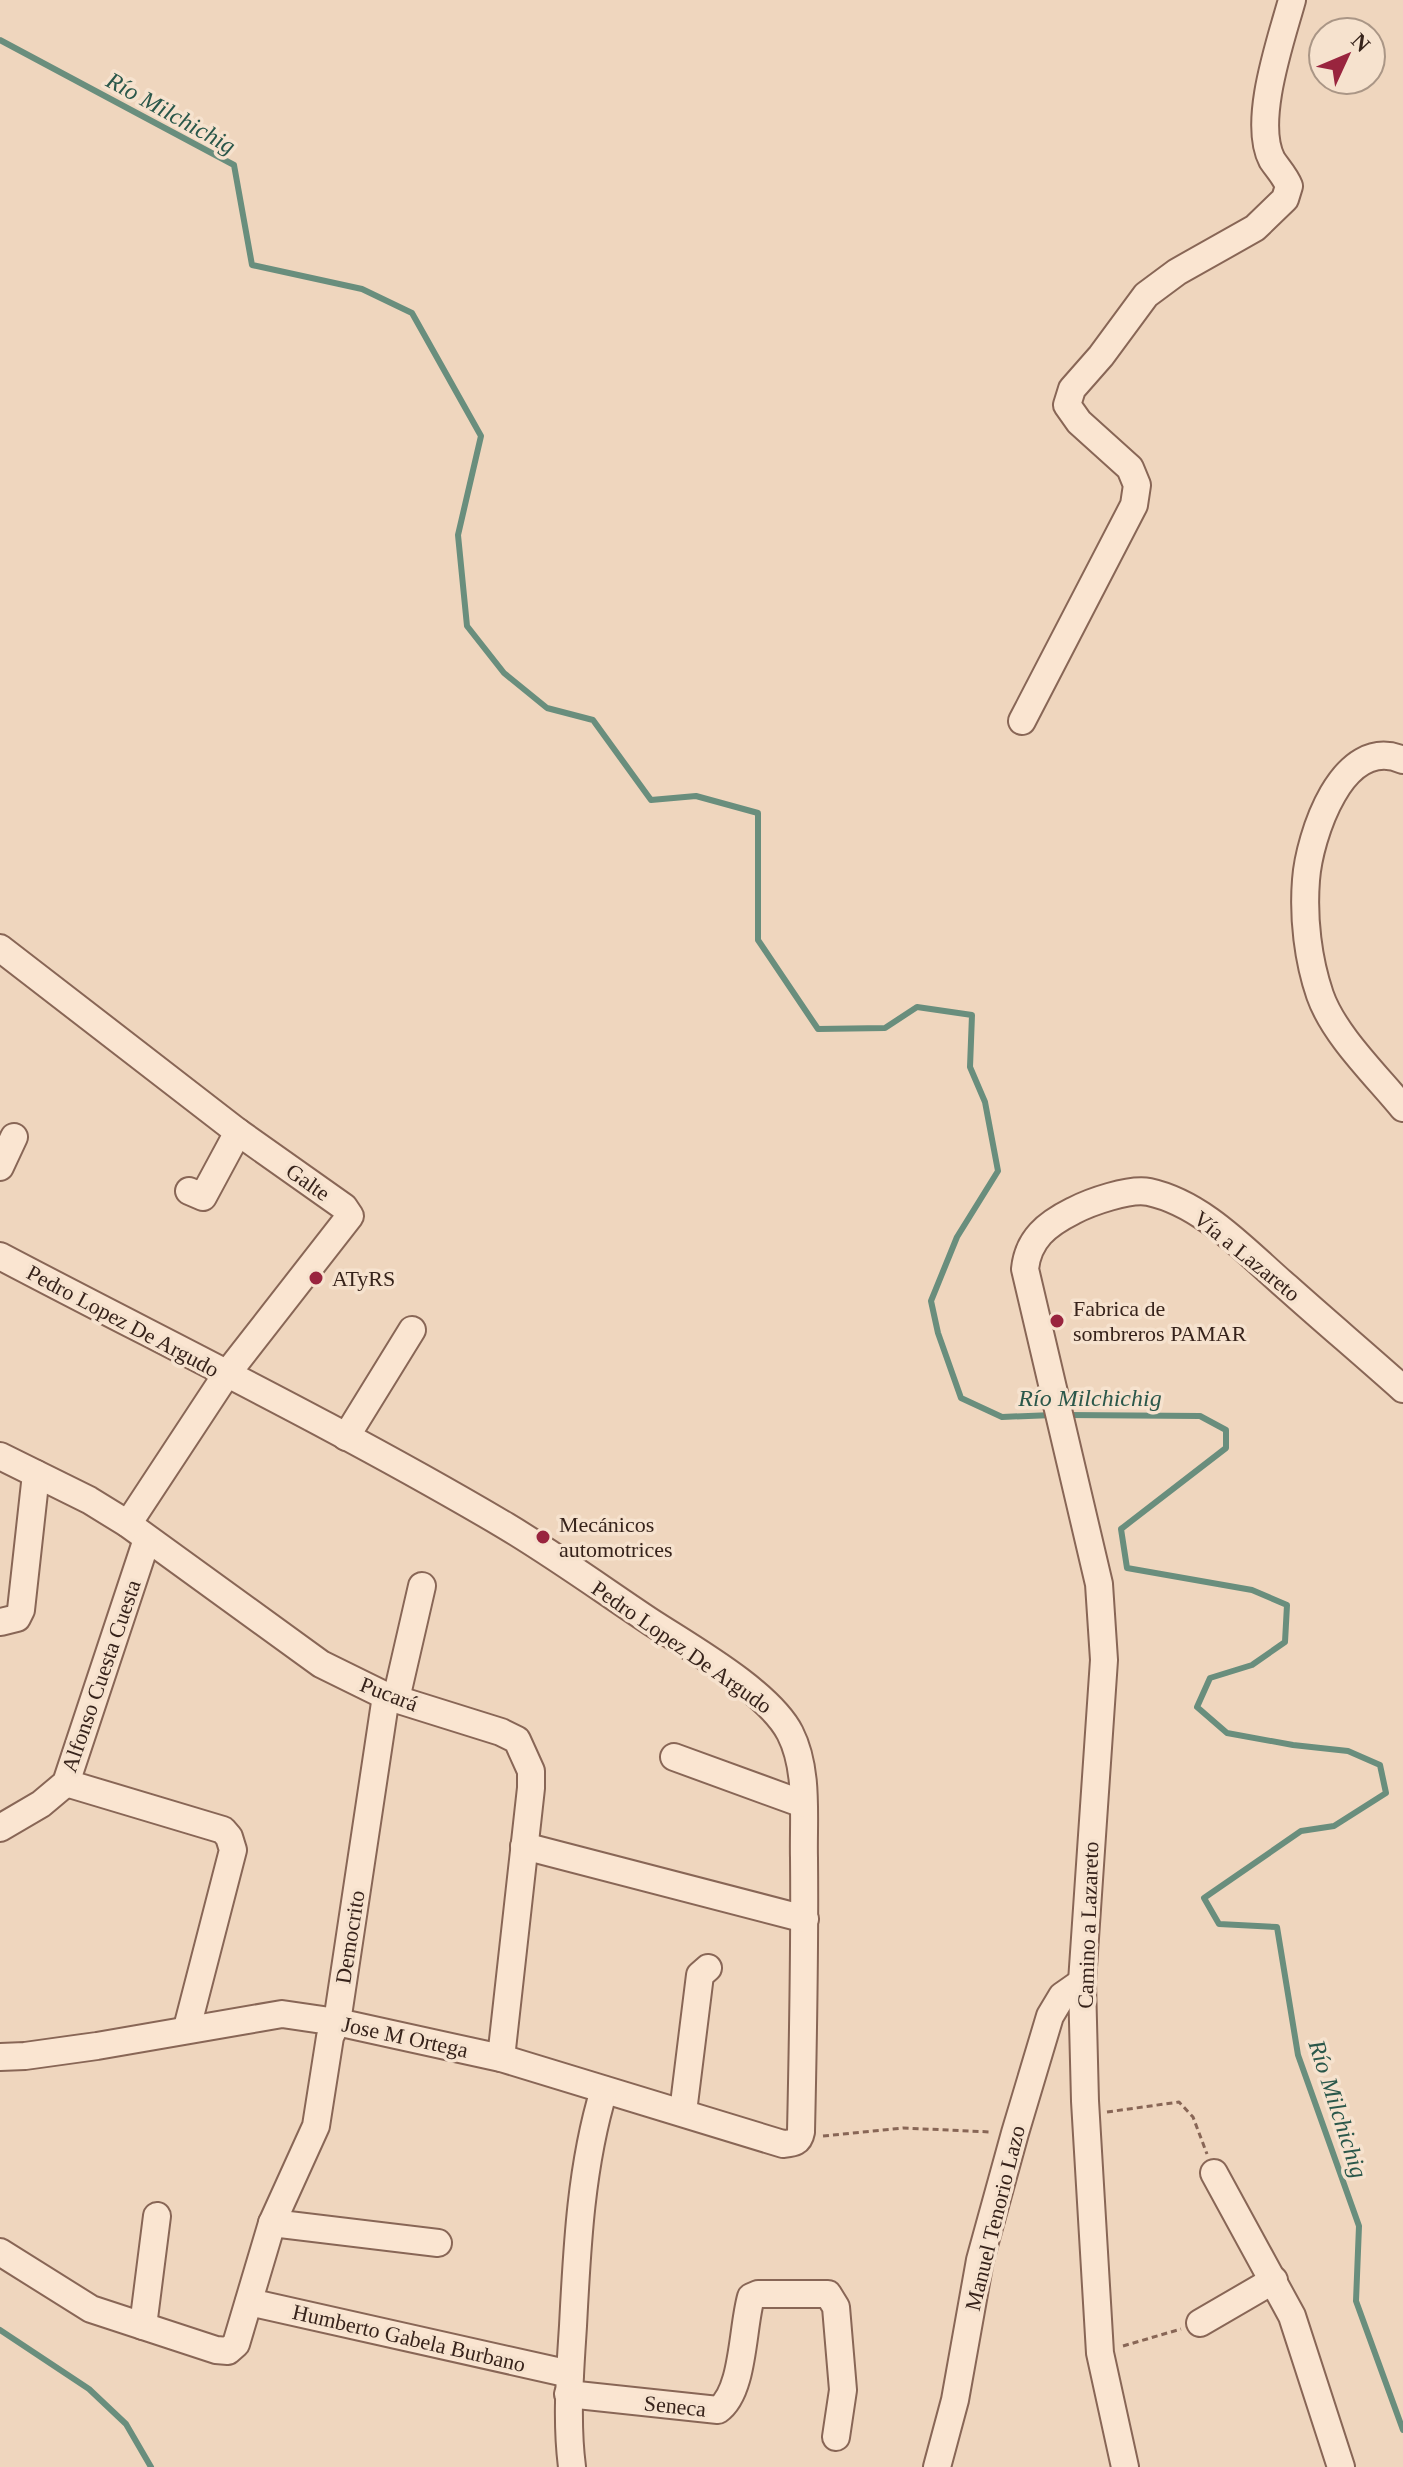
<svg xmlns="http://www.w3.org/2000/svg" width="1403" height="2467" viewBox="0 0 1403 2467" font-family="Georgia,serif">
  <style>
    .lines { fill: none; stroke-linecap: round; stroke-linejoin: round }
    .stream { stroke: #698e7d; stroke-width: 6 }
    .minor-casing { stroke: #886656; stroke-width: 30 }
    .path { stroke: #886656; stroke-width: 3; stroke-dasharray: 6 4; stroke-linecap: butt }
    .minor { stroke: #fae5d1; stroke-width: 26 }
    .poi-dot { fill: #99243e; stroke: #f6e2ce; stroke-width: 3 }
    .labels { text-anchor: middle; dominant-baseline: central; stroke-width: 7; stroke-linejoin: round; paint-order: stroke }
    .street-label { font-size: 22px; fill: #37231b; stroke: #f6e2ce }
    .poi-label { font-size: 22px; fill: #37231b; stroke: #f6e2ce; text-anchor: start }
    .water-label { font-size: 24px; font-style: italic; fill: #2a574a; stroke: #f6e2ce }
  </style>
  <rect width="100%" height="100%" fill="#efd6be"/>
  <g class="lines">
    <g class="stream">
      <path d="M0 40 234 165 252 265 362 289 412 313 481 436 458 535 467 626 504 673 547 708 593 720 651 800 696 796 758 813V940L818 1029 885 1028 917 1007 972 1015 970 1067 985 1102 998 1171 957 1237 931 1301 938 1333 961 1398 1002 1417 1053 1415"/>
      <path d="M1068 1415 1200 1416 1226 1430V1448L1121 1529 1127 1568 1252 1590 1287 1605 1285 1642 1252 1665 1210 1678 1197 1707 1227 1733 1293 1745 1348 1751 1380 1765 1386 1793 1334 1826 1301 1831 1204 1898 1219 1924 1277 1927 1298 2055 1359 2226 1356 2301 1403 2430"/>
      <path d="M0 2330 89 2389 126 2424 151 2467"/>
    </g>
    <g class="minor-casing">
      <g id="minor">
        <path d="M1022 721 1134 505 1137 485 1130 468 1079 422 1067 405 1072 389 1101 356 1146 295 1177 272 1255 228 1285 199 1289 186C1285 176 1278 169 1272 160 1252 122 1281 40 1292 0"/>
        <path d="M1403 760C1342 733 1309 838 1306 880 1303 918 1308 960 1320 995 1334 1035 1376 1075 1403 1108"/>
        <path d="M0 948 238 1132 344 1207 350 1216 226 1375 128 1524"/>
        <path d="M0 1167 14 1137"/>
        <path d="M189 1191 203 1197 238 1132"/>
        <path d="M0 1256C169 1345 342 1429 506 1526 556 1556 603 1590 651 1622 691 1648 769 1692 790 1733 809 1770 803 1819 804 1858 805 1950 803 2041 801 2132 799 2143 793 2143 783 2144L501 2058 337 2022 282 2014 97 2046 25 2056 0 2057"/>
        <path d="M346 1437 412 1330"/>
        <path d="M0 1456 89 1500 128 1524 321 1664 386 1696 501 1732 517 1740 531 1771V1788L501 2058"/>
        <path d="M1 1622 17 1618 21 1610 36 1474"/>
        <path d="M396 1699 422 1586"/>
        <path d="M674 1757 803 1804"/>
        <path d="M66 1783 223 1830 229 1837 233 1850 187 2028"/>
        <path d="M0 1828 41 1804 66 1783 147 1539"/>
        <path d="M524 1846 805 1919"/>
        <path d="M683 2112 700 1975 708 1968"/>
        <path d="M1214 2173 1292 2316 1341 2467"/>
        <path d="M272 2223 438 2243"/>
        <path d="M0 2252 91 2309 216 2350 228 2351 236 2344 272 2223 316 2126 330 2037 337 2022 386 1696"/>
        <path d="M249 2302 570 2374"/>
        <path d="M1200 2323 1274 2280"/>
        <path d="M143 2326 157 2216"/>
        <path d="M568 2394 718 2410C744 2392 742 2328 751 2297L758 2294H828L836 2307 843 2390 836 2437"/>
        <path d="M572 2467C566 2420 570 2373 573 2326 577 2247 581 2165 604 2090"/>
        <path d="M937 2467 955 2400 980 2260 1015 2133 1050 2016 1062 1996 1082 1982"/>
        <path d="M1125 2467 1100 2353 1085 2101 1082 1982 1104 1660 1099 1584 1025 1269C1028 1239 1047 1224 1073 1211 1090 1202 1130 1188 1149 1192 1204 1204 1247 1253 1288 1288 1326 1322 1365 1355 1403 1389"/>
      </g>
    </g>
    <g class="path">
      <path d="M1107 2112 1179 2102 1193 2117 1207 2154"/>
      <path d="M823 2136 903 2128 991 2132"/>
      <path d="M1123 2346 1181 2329"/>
    </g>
    <use href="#minor" class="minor"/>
  </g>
  <g class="poi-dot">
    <circle cx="316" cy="1278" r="8"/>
    <circle cx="1057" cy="1321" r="8"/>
    <circle cx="543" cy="1537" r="8"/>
  </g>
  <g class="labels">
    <g class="street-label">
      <text transform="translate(308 1182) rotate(35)">Galte</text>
      <text transform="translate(1247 1256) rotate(39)">Vía a Lazareto</text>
      <text transform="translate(123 1321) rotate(28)">Pedro Lopez De Argudo</text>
      <text transform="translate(682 1647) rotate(35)">Pedro Lopez De Argudo</text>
      <text transform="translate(101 1676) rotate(-71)">Alfonso Cuesta Cuesta</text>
      <text transform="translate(389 1694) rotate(21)">Pucará</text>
      <text transform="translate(1088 1925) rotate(-88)">Camino a Lazareto</text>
      <text transform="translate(350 1937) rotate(-81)">Democrito</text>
      <text transform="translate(405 2037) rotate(12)">Jose M Ortega</text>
      <text transform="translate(995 2218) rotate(-76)">Manuel Tenorio Lazo</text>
      <text transform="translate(409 2338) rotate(13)">Humberto Gabela Burbano</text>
      <text transform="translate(675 2406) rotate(6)">Seneca</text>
    </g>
    <g class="poi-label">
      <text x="332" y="1278">ATyRS</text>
      <text x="1073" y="1308">Fabrica de<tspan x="1073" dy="25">sombreros PAMAR</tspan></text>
      <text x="559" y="1524">Mecánicos<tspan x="559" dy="25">automotrices</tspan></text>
    </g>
    <g class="water-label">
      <text transform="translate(171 113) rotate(29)">Río Milchichig</text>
      <text x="1090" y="1398">Río Milchichig</text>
      <text transform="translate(1338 2109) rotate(72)">Río Milchichig</text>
    </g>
  </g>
  <g transform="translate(1347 56) rotate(46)"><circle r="38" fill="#f6e2ce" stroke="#aa9686" stroke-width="2"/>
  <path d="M0-6L14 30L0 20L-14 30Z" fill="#99243e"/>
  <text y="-12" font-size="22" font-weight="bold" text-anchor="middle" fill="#37231b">N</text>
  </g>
</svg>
